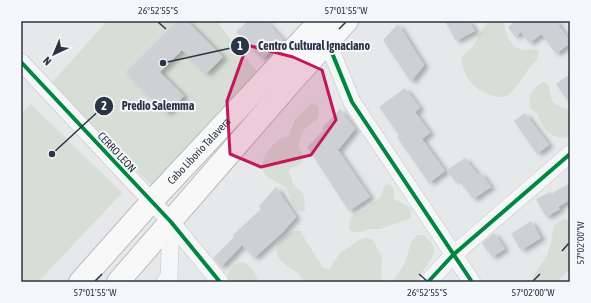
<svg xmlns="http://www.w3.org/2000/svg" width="591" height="303" viewBox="0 0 591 303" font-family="'Asap Condensed',sans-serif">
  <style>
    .green { fill: #d6ded6 }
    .building { fill: #ced0d3; filter: url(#shadow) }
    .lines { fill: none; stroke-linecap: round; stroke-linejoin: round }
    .minor-casing { stroke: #c4c6c8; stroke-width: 18 }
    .trunk-casing { stroke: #b8bbbf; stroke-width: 24 }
    .minor { stroke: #f5f6f7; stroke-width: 17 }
    .trunk { stroke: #f8f8f8; stroke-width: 22 }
    .cycleway-casing { stroke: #f4f6f9; stroke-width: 6 }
    .cycleway { stroke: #00873e; stroke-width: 4 }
    .marked { fill: #c2185b; fill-opacity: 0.2; stroke: #c2185b; stroke-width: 3; stroke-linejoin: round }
    .ticks { fill: none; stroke: #2b3445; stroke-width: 1.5 }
    .labels { text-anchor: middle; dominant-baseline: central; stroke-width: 4; stroke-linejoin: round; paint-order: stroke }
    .street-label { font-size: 11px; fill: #2b3445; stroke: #f4f6f9 }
    .leader { fill: none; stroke: #2b3445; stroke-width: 1.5 }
    .callout-dot { fill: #2b3445; stroke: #f4f6f9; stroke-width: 1.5 }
    .mark-label { font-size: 12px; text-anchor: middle; font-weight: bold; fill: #fff }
    .callout-label { font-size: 12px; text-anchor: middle; font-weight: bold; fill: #2b3445; stroke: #f4f6f9; stroke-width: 4; stroke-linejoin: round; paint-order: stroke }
    .neatline { fill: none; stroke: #2b3445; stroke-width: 1.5 }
    .ticks-label { font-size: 10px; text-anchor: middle; fill: #2b3445 }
  </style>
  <defs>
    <filter id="shadow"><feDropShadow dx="4.5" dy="2.5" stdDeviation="2" flood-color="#0004"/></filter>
  </defs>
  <rect width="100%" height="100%" fill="#e6e8ea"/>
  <g class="green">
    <path d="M107 21H216L260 75 156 189 49 86Z"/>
    <path d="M488 21H504C506 34 508 48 525 50 529 50 533 49 538 50 540 62 533 62 527 71 521 79 517 89 508 95 502 98 496 97 490 95 472 88 464 77 461 58L474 45 480 33Z"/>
    <path d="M544 82 549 86C551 103 553 105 570 110V136C558 141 547 134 541 123 539 120 539 116 537 114 535 112 532 110 530 108 528 95 532 88 544 82Z"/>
    <path d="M312 103 318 106C321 125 313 119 304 130 301 134 301 140 298 145L303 157V161L299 165 289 169V172L295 187 301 191 304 196 305 210 302 212C291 209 291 195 285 187 280 183 274 181 269 178 257 169 264 154 273 145 277 141 282 136 288 137L295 120Z"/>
    <path d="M31 104 122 193 38 282H21V115Z"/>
    <path d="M387 184 390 185 394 189V199L408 206 411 211V218L380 229H369L360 232H354L349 229V223L352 216 366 209 376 201 381 196 383 189Z"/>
    <path d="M565 218 570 223V269L557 282H525L533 279C537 269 539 267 545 259 551 249 552 236 554 225Z"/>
    <path d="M294 231H300L323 268 329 269 340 253 361 239 367 238 373 240 382 257 381 276 383 282H304C301 273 294 271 286 265 268 252 278 239 294 231Z"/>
    <path d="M418 235H424C437 248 437 251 427 265 423 271 420 276 416 282H392C398 275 403 267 407 257 410 247 409 243 418 235Z"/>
    <path d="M207 251 209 254 210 257 226 280C234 253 251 260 259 282H218L204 253Z"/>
  </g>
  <g class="building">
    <path d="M177 21H187L223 57 206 74 182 50 160 72 184 96 167 113 126 72Z"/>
    <path d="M248 21H266L283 40 262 59 236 32Z"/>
    <path d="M445 21H469L475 31 456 41Z"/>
    <path d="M513 21H560L557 23 570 41V43L556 54 542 34 529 43 521 32 515 37 508 27 514 22Z"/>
    <path d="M398 24 424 65 411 82 383 40Z"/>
    <path d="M570 74V104L556 84Z"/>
    <path d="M405 88 420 108 415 112 430 133 422 139 445 171 429 183 397 137 399 135 379 107Z"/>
    <path d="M340 109 355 129 338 150 370 197 349 211 307 147 324 130 322 128Z"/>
    <path d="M525 113 549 145 537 154 514 121Z"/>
    <path d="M465 158 478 175 481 173 491 187 473 199 458 179 455 181 447 170Z"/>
    <path d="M570 183V200L558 207 560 209 546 217 536 199 550 192 551 194Z"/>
    <path d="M276 187 296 217 283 232 254 258 242 245 221 267 213 258 234 237 233 235 261 209 259 206Z"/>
    <path d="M531 221 541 238 521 250 511 234Z"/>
    <path d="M494 233 505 249 492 257 482 243Z"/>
  </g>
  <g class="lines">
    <g class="minor-casing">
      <g id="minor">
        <path d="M328 43 352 102 472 282"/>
        <path d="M21 62 171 222 220 282"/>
        <path d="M165 282 169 277 171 222"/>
        <path d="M428 282 453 255 570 154"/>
      </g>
    </g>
    <g class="trunk-casing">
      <g id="trunk">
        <path id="s1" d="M80 282 152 201 320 21"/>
        <path d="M118 282 294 79 347 21"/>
      </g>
    </g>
    <use href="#minor" class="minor"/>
    <use href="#trunk" class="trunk"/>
    <g class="cycleway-casing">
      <g id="cycleway">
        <path d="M328 43 352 102 472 282"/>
        <path d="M21 62 171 222 220 282"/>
        <path d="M428 282 453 255 570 154"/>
      </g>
    </g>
    <use href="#cycleway" class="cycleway"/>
  </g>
  <path class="marked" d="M247 45 293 57 322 70 336 120 311 155 261 167 230 154 227 101Z"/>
  <path class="ticks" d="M158 22 166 29M339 29 346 22M562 251 569 243M419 274 427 281M95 281 102 274M533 281 540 274"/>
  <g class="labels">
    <g class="street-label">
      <text stroke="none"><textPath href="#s1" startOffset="177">Cabo Liborio Talavera</textPath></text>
      <text transform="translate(117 152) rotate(47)">CERRO LEON</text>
    </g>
  </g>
  <path class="leader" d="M163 63L240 46M52 154L104 106"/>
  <g class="callout-dot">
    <circle cx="163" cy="63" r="4"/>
    <circle cx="52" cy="154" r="4"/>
    <circle cx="240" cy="46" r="10"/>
    <circle cx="104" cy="106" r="10"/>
  </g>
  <g class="mark-label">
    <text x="240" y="50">1</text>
    <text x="104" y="110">2</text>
  </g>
  <g class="callout-label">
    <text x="314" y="50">Centro Cultural Ignaciano</text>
    <text x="158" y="110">Predio Salemma</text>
  </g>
  <rect width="591" height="303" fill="none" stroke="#f4f6f9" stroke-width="44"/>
  <g transform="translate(54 54) rotate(224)" stroke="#f4f6f9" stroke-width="3" paint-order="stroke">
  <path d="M0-3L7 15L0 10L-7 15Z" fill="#2b3445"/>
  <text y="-6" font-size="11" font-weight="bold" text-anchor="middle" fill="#2b3445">N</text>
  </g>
  <rect x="22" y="22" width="547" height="259" class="neatline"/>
  <g class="ticks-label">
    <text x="158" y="14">26°52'55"S</text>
    <text x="346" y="14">57°01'55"W</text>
    <text transform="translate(580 243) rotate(-90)" y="4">57°02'00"W</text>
    <text x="95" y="296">57°01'55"W</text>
    <text x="427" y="296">26°52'55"S</text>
    <text x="533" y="296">57°02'00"W</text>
  </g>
</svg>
